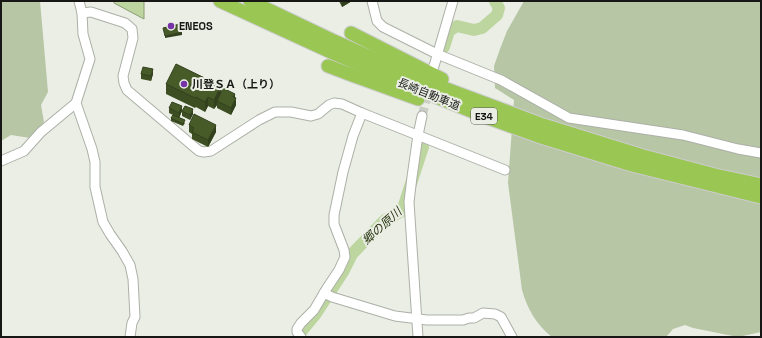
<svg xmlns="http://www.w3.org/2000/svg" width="762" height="338" viewBox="0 0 762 338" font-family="'Space Grotesk','Noto Sans JP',sans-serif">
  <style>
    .green { fill: #b7c6a5 }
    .water { fill: #bdd59e; stroke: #8b9c75 }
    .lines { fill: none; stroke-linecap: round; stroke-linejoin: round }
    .river { stroke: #bdd59e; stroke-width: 12 }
    .minor-tunnel { stroke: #cacec6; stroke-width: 9; stroke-dasharray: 9 4.5; stroke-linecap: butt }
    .minor-casing { stroke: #acb0a7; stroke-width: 11 }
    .highway-casing { stroke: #ccc; stroke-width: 15 }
    .minor { stroke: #fff; stroke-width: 9 }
    .highway { stroke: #9ac753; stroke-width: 13 }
    .wall { fill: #3d4e23 }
    .shaded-wall { fill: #32401d }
    .building { fill: #475b29; stroke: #32401d }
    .poi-dot { fill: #7633a7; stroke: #eaeee5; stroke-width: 1.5 }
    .labels { text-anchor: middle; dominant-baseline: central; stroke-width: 4; stroke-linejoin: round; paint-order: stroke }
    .shield { fill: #eaeee5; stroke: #565853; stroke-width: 1 }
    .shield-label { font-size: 10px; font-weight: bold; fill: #171815 }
    .poi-label { font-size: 11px; font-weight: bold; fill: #171815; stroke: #eaeee5; text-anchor: start }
    .street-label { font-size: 11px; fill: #171815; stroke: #eaeee5 }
    .water-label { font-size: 12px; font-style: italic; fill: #25330b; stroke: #eaeee5 }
  </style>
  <rect width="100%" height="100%" fill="#eaeee5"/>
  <g class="green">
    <path d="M1 1H40L48 92 41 105 44 122 30 138 11 135 1 141Z"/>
    <path d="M524 1H761V332L738 337 693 328 685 325 673 329 666 337H552C537 326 527 308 522 290L508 183 514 100 495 88 494 66 500 49 507 31Z"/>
  </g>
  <path class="water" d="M114 1H144V19L114 3Z"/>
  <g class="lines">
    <g class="river">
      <path d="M444 47 449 31 457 26 474 30 482 28 497 15 499 8 495 1"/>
      <path d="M299 337 300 333 315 315 343 272 352 254 385 220 402 211 423 147"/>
    </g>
    <path class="minor-tunnel" d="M422 116 429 89"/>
    <g class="minor-casing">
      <g id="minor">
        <path d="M372 1 377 21 383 27 437 54 501 80 569 118 683 135 738 149 761 153"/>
        <path d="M82 13 91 12 125 23 132 29 133 38 123 76 124 83 127 90 199 151 204 152 211 151 259 120 275 112H291L311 116 318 114 329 105 334 103 342 104 362 113 505 170"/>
        <path d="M434 66 453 1"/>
        <path d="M76 103 92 149 95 162V187L103 222 110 234 122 251 130 265 133 279 135 317 132 323 130 337"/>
        <path d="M1 161 24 151 41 132 76 103 90 59 83 34 82 13 79 1"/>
        <path d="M324 293 332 297 395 316 427 320H463L469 318H474L483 313 495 314 501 317 512 337"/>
        <path d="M301 337 297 332V329L301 323 314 310 327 288 339 270 345 257 344 250 334 224V215L343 172 353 136 362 113"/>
        <path d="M418 337 409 202 412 177 418 135 422 116"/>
      </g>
    </g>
    <g class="highway-casing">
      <g id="highway">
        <path d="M220 1 331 52 414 88 491 119 538 136 632 165 761 197"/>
        <path d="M250 1 334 41 417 78 495 107 543 125 643 156 715 175 761 185"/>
        <path d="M351 33 442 79"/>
        <path d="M328 66 349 74 418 99"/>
      </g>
    </g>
    <use href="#minor" class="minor"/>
    <use href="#highway" class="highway"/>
  </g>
  <g class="wall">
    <path d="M339 1H352L342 7Z"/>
    <path d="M141 74H153L151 81 141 79Z"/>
    <path d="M166 84 221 92 235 97 236 105 231 115 217 108V105L214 109 208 106 205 112 196 107 195 108 166 94Z"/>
    <path d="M169 108 182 111 179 118 185 123 183 126 171 121V118L173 115 169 113Z"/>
    <path d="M182 111 193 114 190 120 182 116Z"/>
    <path d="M189 125 216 132 208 147 192 139V134L189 132Z"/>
  </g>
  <g class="shaded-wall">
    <path d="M344 1H352L342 7V2Z"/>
    <path d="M182 32V35L165 38V36Z"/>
    <path d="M153 69V74L151 81V76Z"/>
    <path d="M221 86V96L217 101V105L214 109V100Z"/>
    <path d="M235 94V101L236 98V105L231 115V108L233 97Z"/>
    <path d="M208 97V106L205 112V102Z"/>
    <path d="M182 106V111L179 118V113Z"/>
    <path d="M193 109V114L190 120V115Z"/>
    <path d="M216 125V132L208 147V140Z"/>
  </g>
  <g class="building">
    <path d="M180 24 182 32 165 36 163 28Z"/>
    <path d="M176 64 221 86 214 100 208 97 205 102 196 97 195 98 166 84Z"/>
    <path d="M143 67 153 69 151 76 141 74Z"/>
    <path d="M223 88 235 94 233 97 236 98 231 108 217 101Z"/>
    <path d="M172 102 182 106 179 113 169 108Z"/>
    <path d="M185 106 193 109 190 115 182 111Z"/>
    <path d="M194 114 216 125 208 140 192 132 194 128 189 125Z"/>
    <path d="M173 115 185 120 183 124 171 118Z"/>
  </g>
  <g class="poi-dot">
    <circle cx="171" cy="26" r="4"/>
    <circle cx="184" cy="84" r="4"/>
  </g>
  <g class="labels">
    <rect class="shield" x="471" y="108" width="26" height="16" rx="3"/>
    <g class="shield-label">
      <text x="484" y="116">E34</text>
    </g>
    <g class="poi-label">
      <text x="179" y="26">ENEOS</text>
      <text x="192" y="84">川登ＳＡ（上り）</text>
    </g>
    <g class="street-label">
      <text transform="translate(429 94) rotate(22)">長崎自動車道</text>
    </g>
    <g class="water-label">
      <text transform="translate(382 226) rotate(-42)">郷の原川</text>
    </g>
  </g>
  <rect width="762" height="338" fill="none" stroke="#171815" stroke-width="4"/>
</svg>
